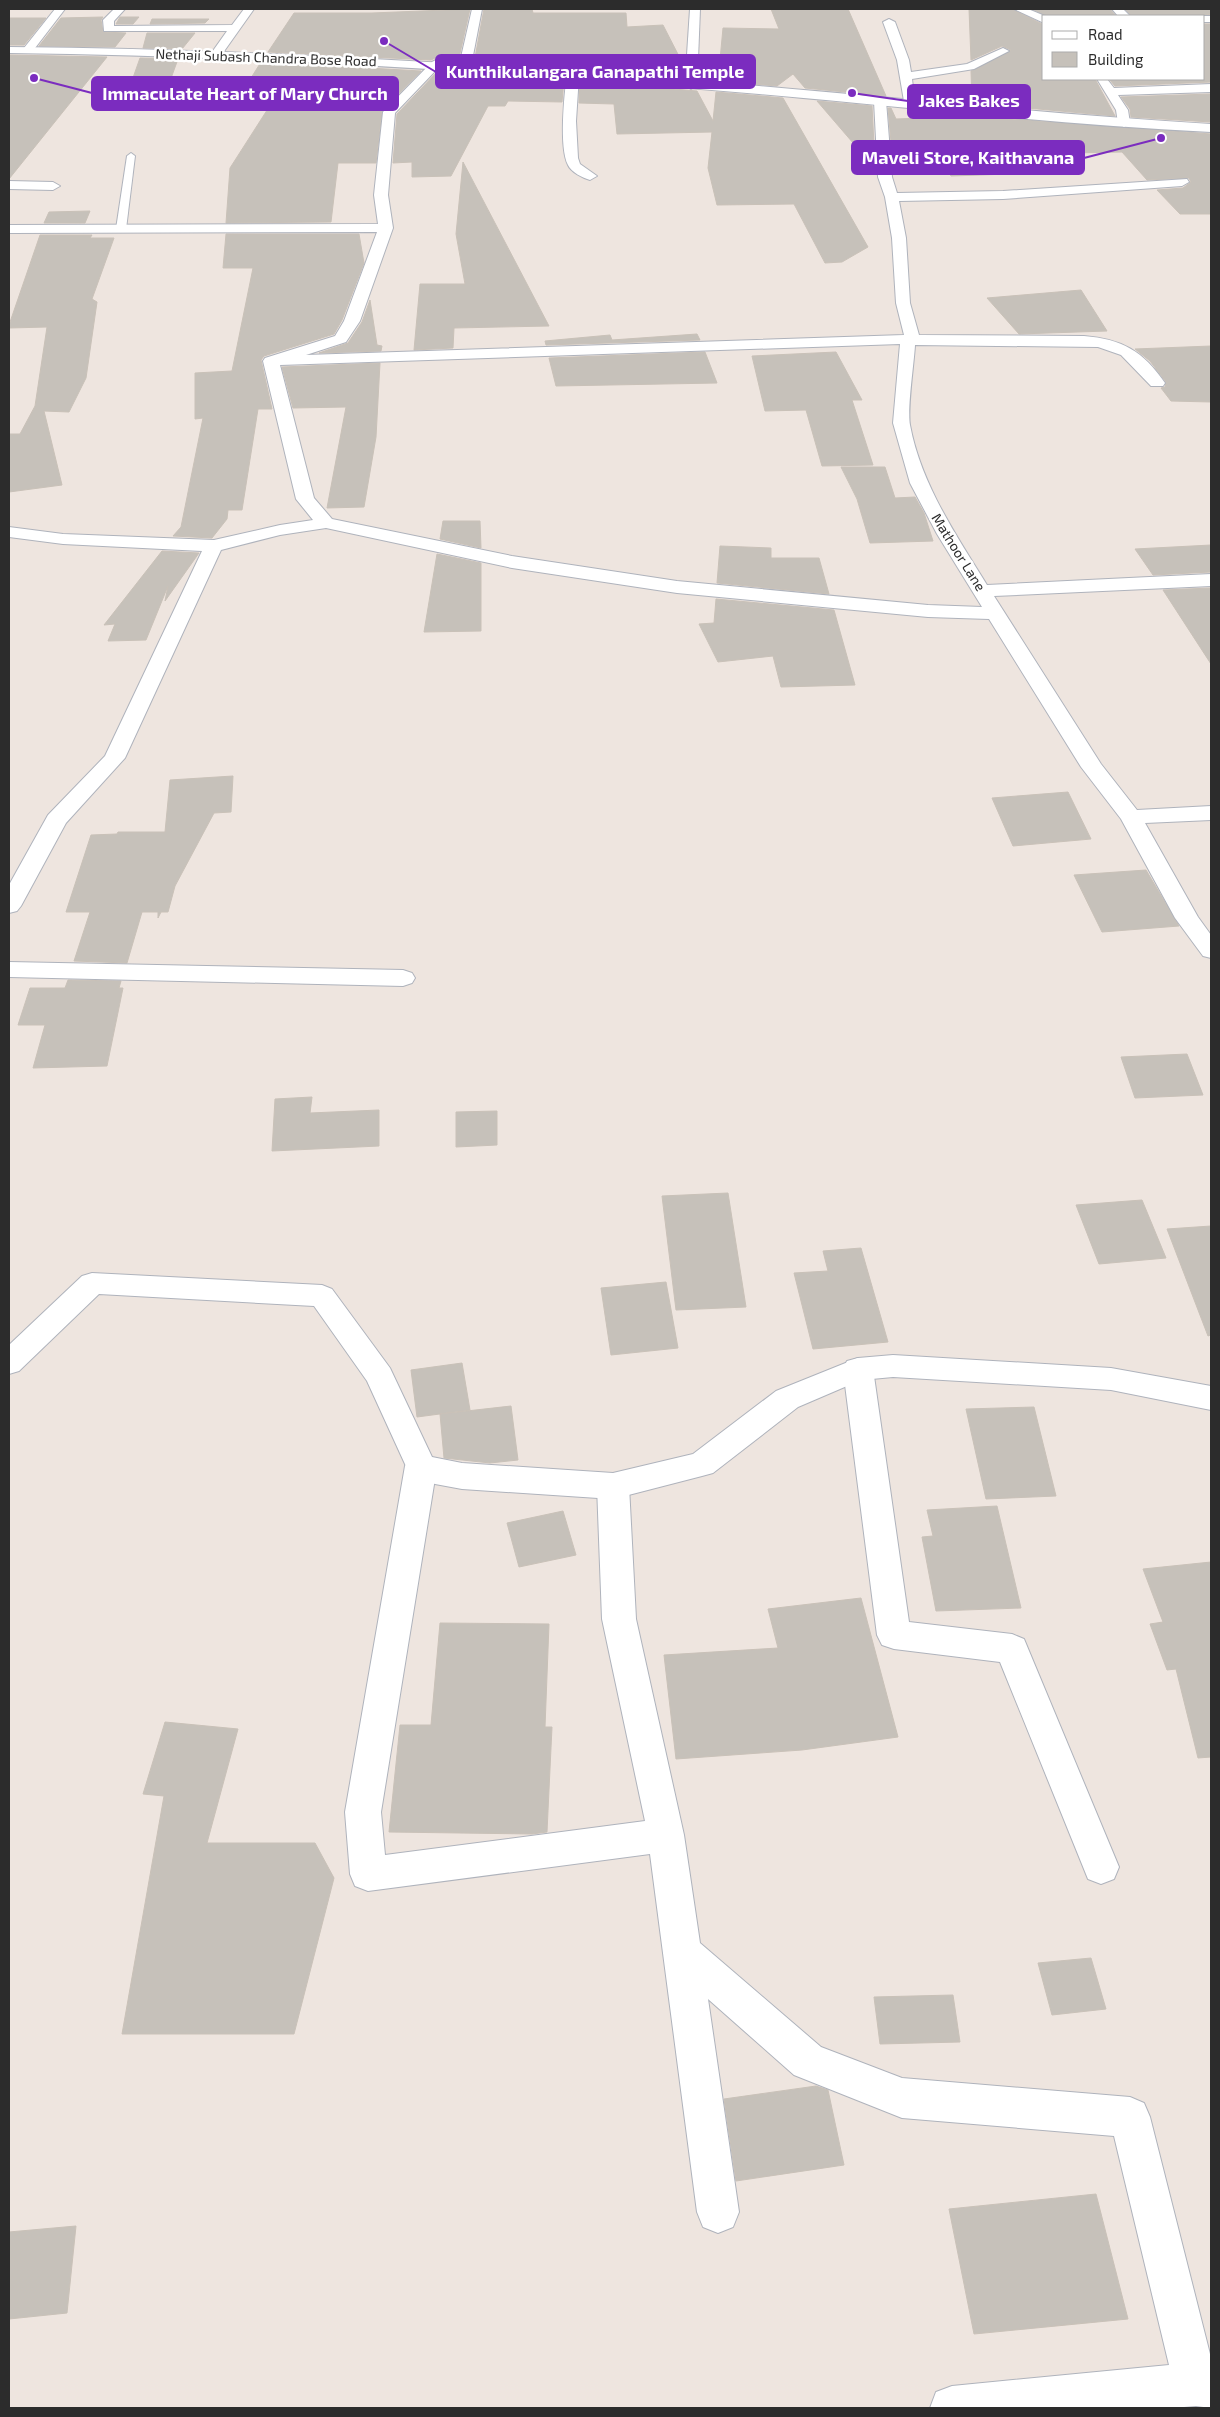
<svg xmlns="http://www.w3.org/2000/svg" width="1220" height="2417" viewBox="0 0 1220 2417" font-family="'Exo 2',sans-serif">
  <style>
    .building { fill: #c6c1ba; stroke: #c9c1b8 }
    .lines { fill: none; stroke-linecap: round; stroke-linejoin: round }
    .lane-casing { stroke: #afb3bc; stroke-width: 2 }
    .street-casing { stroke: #afb3bc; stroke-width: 2 }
    .secondary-casing { stroke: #afb3bc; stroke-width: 2 }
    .lane { fill: #fff; fill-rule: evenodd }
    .street { fill: #fff; fill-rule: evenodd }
    .secondary { fill: #fff; fill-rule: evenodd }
    .labels { text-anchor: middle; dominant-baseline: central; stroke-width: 5; stroke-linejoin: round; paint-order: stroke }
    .far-street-label { font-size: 14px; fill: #2c2c2c; stroke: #fff }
    .leader { fill: none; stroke: #7b2cbf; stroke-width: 2 }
    .callout-dot { fill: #7b2cbf; stroke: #fff; stroke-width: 2 }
    .callout { fill: #7b2cbf; stroke: #7b2cbf; stroke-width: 2 }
    .callout-label { font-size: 18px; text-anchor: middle; font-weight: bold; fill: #fff }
  </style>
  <rect width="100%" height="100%" fill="#eee5df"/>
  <g class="building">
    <path d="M470 9 458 62 435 58 431 60 268 52 294 13H372Z"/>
    <path d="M484 9H532L533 13H626L627 27 663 25 684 66V78L474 63Z"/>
    <path d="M771 9H848L886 96 805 88 793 74 777 86 718 81 723 28 779 29Z"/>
    <path d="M969 9H1012L1044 25V79H1095L1115 116 972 103 971 71 1011 50 1002 46 971 60Z"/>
    <path d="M1032 9H1110L1116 16H1047Z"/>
    <path d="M1125 9H1211V14L1202 16H1132Z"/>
    <path d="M103 17 101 20 103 32 126 33 115 47 39 46 61 18Z"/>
    <path d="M120 17H139L133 24H116Z"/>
    <path d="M9 18H46L24 45H9Z"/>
    <path d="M152 19H209L205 23 150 24Z"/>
    <path d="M1204 24H1211V82L1115 86 1109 79H1204Z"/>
    <path d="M147 33H195L182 49 143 48Z"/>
    <path d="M9 55 107 57 9 179Z"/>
    <path d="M140 58 178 59 166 92H128Z"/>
    <path d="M261 62 421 71 382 111 376 163H338L331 222 226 223 230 168 287 79 251 78Z"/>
    <path d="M437 72 564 80 562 102 508 101 505 106H488L451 176 412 177V162L393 163 397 114Z"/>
    <path d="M580 81 697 91 713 121 716 92 783 98 868 247 842 262 825 263 794 204 717 205 708 168 712 132 617 134 614 104 579 103Z"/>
    <path d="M1211 94V122L1131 117 1130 109 1121 97Z"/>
    <path d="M817 101 872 106 875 165H872Z"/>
    <path d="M888 108H891L896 119 973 116 1211 134V214H1180L1157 190 1183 188 1191 182 1189 178 1147 180 1122 152 1022 154 1037 173 951 176 943 164 893 165Z"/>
    <path d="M463 162 549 326 454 328 453 348 414 350 420 284H465L456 234Z"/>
    <path d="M90 211 85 223H44L49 212Z"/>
    <path d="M226 234H359L364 263 342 320 334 334 264 356 261 360 272 409H258L242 510H228L227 519 212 538 173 536 181 527 203 418 195 419V373L232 371 253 268H223Z"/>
    <path d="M40 235H92L90 238H114L92 299 97 302 86 378 69 412 44 411 62 485 9 492V434H20L35 406 47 327 9 328V325Z"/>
    <path d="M1081 290 1107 331 1019 334 987 298Z"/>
    <path d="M370 300 377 345 382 346 381 351 319 353 348 343 362 322Z"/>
    <path d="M697 334 700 340 546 345 545 341 610 335 612 340Z"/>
    <path d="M1211 346V402L1171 401 1161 388 1165 387 1166 382 1150 361 1135 349Z"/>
    <path d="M705 352 717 383 556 386 549 358Z"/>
    <path d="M836 352 862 400H852L873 465 822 466 806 410 765 411 752 356Z"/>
    <path d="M380 363 376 437 364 507 327 508 346 407 293 408 282 367Z"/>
    <path d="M841 467H885L895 498 915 497 924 513 933 541 870 543 857 499Z"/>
    <path d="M443 521H480L481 548 440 539Z"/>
    <path d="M1211 545V572L1153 575 1135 549Z"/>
    <path d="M720 546 771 548V558H819L829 594 717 583Z"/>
    <path d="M162 551 199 553 165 601 168 586 146 640 108 641 115 624 104 625Z"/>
    <path d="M437 554 481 563V631L424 632Z"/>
    <path d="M1211 588V664L1163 590Z"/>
    <path d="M716 599 834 610 855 685 781 687 773 656 718 662 699 624 714 623Z"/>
    <path d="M233 776 231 812 214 813 175 886 168 912H161L158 918V912H142L127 963 74 961 90 912H66L91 835 117 834 118 832H165L170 780Z"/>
    <path d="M1068 792 1091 839 1013 846 992 798Z"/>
    <path d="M1146 870 1179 926 1102 932 1074 875Z"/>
    <path d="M68 980 121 981 119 988H123L107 1066 33 1068 45 1025H18L30 988H65Z"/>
    <path d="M1187 1054 1203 1095 1135 1098 1121 1057Z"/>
    <path d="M312 1097 310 1113 379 1110V1146L272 1151 275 1099Z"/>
    <path d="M497 1111V1145L456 1147V1112Z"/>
    <path d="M728 1193 746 1307 676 1310 662 1196Z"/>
    <path d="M1142 1200 1166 1258 1099 1264 1076 1205Z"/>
    <path d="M1211 1226V1335L1208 1336 1167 1229Z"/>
    <path d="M861 1248 888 1342 813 1349 794 1273 828 1271 823 1251Z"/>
    <path d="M666 1282 678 1348 611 1355 601 1288Z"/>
    <path d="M462 1363 470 1410 417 1417 411 1370Z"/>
    <path d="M511 1406 518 1460 490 1463 444 1458 440 1414Z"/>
    <path d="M1034 1407 1056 1496 986 1499 966 1409Z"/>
    <path d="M997 1506 1021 1608 936 1611 922 1537 933 1536 927 1510Z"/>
    <path d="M563 1511 576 1555 519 1567 507 1523Z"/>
    <path d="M1211 1562V1757L1198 1758 1176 1669 1167 1670 1150 1624 1163 1622 1143 1569Z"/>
    <path d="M861 1598 898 1737 802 1750 676 1759 664 1655 778 1648 768 1609Z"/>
    <path d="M440 1623 549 1624 545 1727H552L547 1832 532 1834 389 1832 400 1725H431Z"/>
    <path d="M165 1722 238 1729 207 1843H315L334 1878 294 2034H122L164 1796 143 1794Z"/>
    <path d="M1091 1958 1106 2009 1052 2015 1038 1963Z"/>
    <path d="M953 1995 960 2042 880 2044 874 1997Z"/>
    <path d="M816 2086 828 2090 844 2165 736 2181 724 2099Z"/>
    <path d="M1096 2194 1128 2319 974 2334 949 2209Z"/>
    <path d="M76 2226 67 2313 9 2319V2232Z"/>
  </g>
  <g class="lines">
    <g class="lane-casing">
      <path id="lane" d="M131 153 135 156 126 229 121 232 116 229 127 156Z"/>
    </g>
    <g class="street-casing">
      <g id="street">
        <path d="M55 9H65L32 52H24V48Z"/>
        <path d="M114 9H125L114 21V26L232 25 244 9H254L220 57 216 58 210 55 227 31H104L103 20Z"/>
        <path d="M472 9H482L471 66 465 70 459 66Z"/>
        <path d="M690 9H700L697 85 691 89 685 85Z"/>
        <path d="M1014 9H1028L1045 16 1044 23Z"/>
        <path d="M1112 9H1123L1130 16H1118Z"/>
        <path d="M1202 16H1211V22H1204V16Z"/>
        <path d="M889 19 895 22 909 60 911 72 967 64 1003 48 1009 51 974 69 912 79 915 104 913 107H905L897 60 883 22Z"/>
        <path d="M436 60 442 64 440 66 395 113 388 195 393 228 360 321 346 342 306 355 904 335 896 303 892 238 885 197 878 177 874 101 880 97 886 101 892 177 897 193 1003 191 1187 179 1189 182 1182 186 1003 199 899 201 906 238 910 303 919 335 1084 336C1122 339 1143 351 1165 383L1163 386H1151L1121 355 1098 347 915 345C914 364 907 408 910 425 921 484 956 535 987 585L1211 574V586L994 596 1101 764 1137 810 1211 806V820L1145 823 1198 917 1211 935V958L1203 956 1175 918 1121 819 1081 767 989 619 928 617 677 593 512 568 326 528 280 535 221 550 125 758 66 823 21 906 17 911 9 913V885L48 815 105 756 202 551 63 544 9 537V527L63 534 214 540 280 525 313 520 296 499 263 361 265 358 335 336 344 321 377 232 9 233V225L378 224 374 195 383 112 432 62ZM900 344 893 423 910 483 937 534 982 607 928 605 677 581 512 556 332 519 314 498 280 365Z"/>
        <path d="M573 71 579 75 576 121 578 158 580 164 597 176 590 180C583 178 571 172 568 165 559 148 564 95 567 75Z"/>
        <path d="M1097 79H1107L1114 88 1211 84V92L1118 95 1128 110 1130 123 1124 127 1118 123 1116 110Z"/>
        <path d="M9 181 53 182 60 186 53 190 9 189Z"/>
        <path d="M9 962 403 970 412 973 415 978 412 983 403 986 9 977Z"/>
        <path d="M858 1358 869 1361 873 1369 909 1622 1012 1634 1024 1639 1119 1867 1114 1879 1101 1884 1088 1879 1000 1662 894 1649 882 1645 877 1635 843 1369 847 1361Z"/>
        <path d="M421 1454 432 1457 437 1466 381 1812 385 1855 645 1821 602 1619 597 1486 602 1477 613 1473 624 1477 629 1486 636 1619 684 1835 700 1943 821 2047 902 2078 1130 2097 1144 2103 1150 2117 1211 2358V2408L1196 2406 1172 2408H930L936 2392 952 2386 1169 2365 1114 2136 902 2118 794 2075 708 1999 739 2212 733 2227 718 2233 703 2227 697 2212 650 1854 368 1891 355 1886 350 1874 345 1812 405 1466 410 1457Z"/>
      </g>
    </g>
    <g class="secondary-casing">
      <g id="secondary">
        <path d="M9 47C259 49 509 65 759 86 909 99 1060 115 1211 124V132C1060 125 909 107 759 94 509 72 260 56 9 53Z"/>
        <path d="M92 1273 322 1285 332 1289 390 1368 432 1457 462 1463 613 1473 693 1454 776 1391 858 1358 893 1355 1111 1368 1211 1386V1410L1111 1390 893 1377 861 1380 798 1407 713 1473 702 1476 613 1499 462 1489 435 1484 410 1475 367 1381 314 1306 99 1294 19 1371 9 1374V1345L82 1276Z"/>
      </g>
    </g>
    <use href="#lane" class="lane"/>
    <use href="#street" class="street"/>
    <use href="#secondary" class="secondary"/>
  </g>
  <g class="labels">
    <g class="far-street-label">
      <text transform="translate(266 57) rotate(2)">Nethaji Subash Chandra Bose Road</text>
      <text transform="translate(959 552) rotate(58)">Mathoor Lane</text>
    </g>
  </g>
  <path class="leader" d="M384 41L436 72M34 78L92 93M852 93L908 101M1161 138L1084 158"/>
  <g class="callout-dot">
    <circle cx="384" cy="41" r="5"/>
    <circle cx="34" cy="78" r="5"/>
    <circle cx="852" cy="93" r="5"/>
    <circle cx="1161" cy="138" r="5"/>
  </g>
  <g class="callout">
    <rect x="436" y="55" width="319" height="33" rx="5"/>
    <rect x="92" y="77" width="306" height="33" rx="5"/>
    <rect x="908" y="85" width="122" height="33" rx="5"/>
    <rect x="852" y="141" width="232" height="33" rx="5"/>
  </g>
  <g class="callout-label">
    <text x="595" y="78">Kunthikulangara Ganapathi Temple</text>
    <text x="245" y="100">Immaculate Heart of Mary Church</text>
    <text x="969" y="107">Jakes Bakes</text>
    <text x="968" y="164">Maveli Store, Kaithavana</text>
  </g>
  <rect width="1220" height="2417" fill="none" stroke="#2c2c2c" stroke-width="20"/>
  <rect x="1042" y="15" width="162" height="65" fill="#ffffff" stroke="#ababab"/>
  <rect x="1052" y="31" width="25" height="8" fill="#ffffff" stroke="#ababab"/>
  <text x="1088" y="40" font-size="15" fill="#2c2c2c">Road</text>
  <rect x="1052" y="52" width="25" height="15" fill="#c6c1ba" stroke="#ababab"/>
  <text x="1088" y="65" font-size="15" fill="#2c2c2c">Building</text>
</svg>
